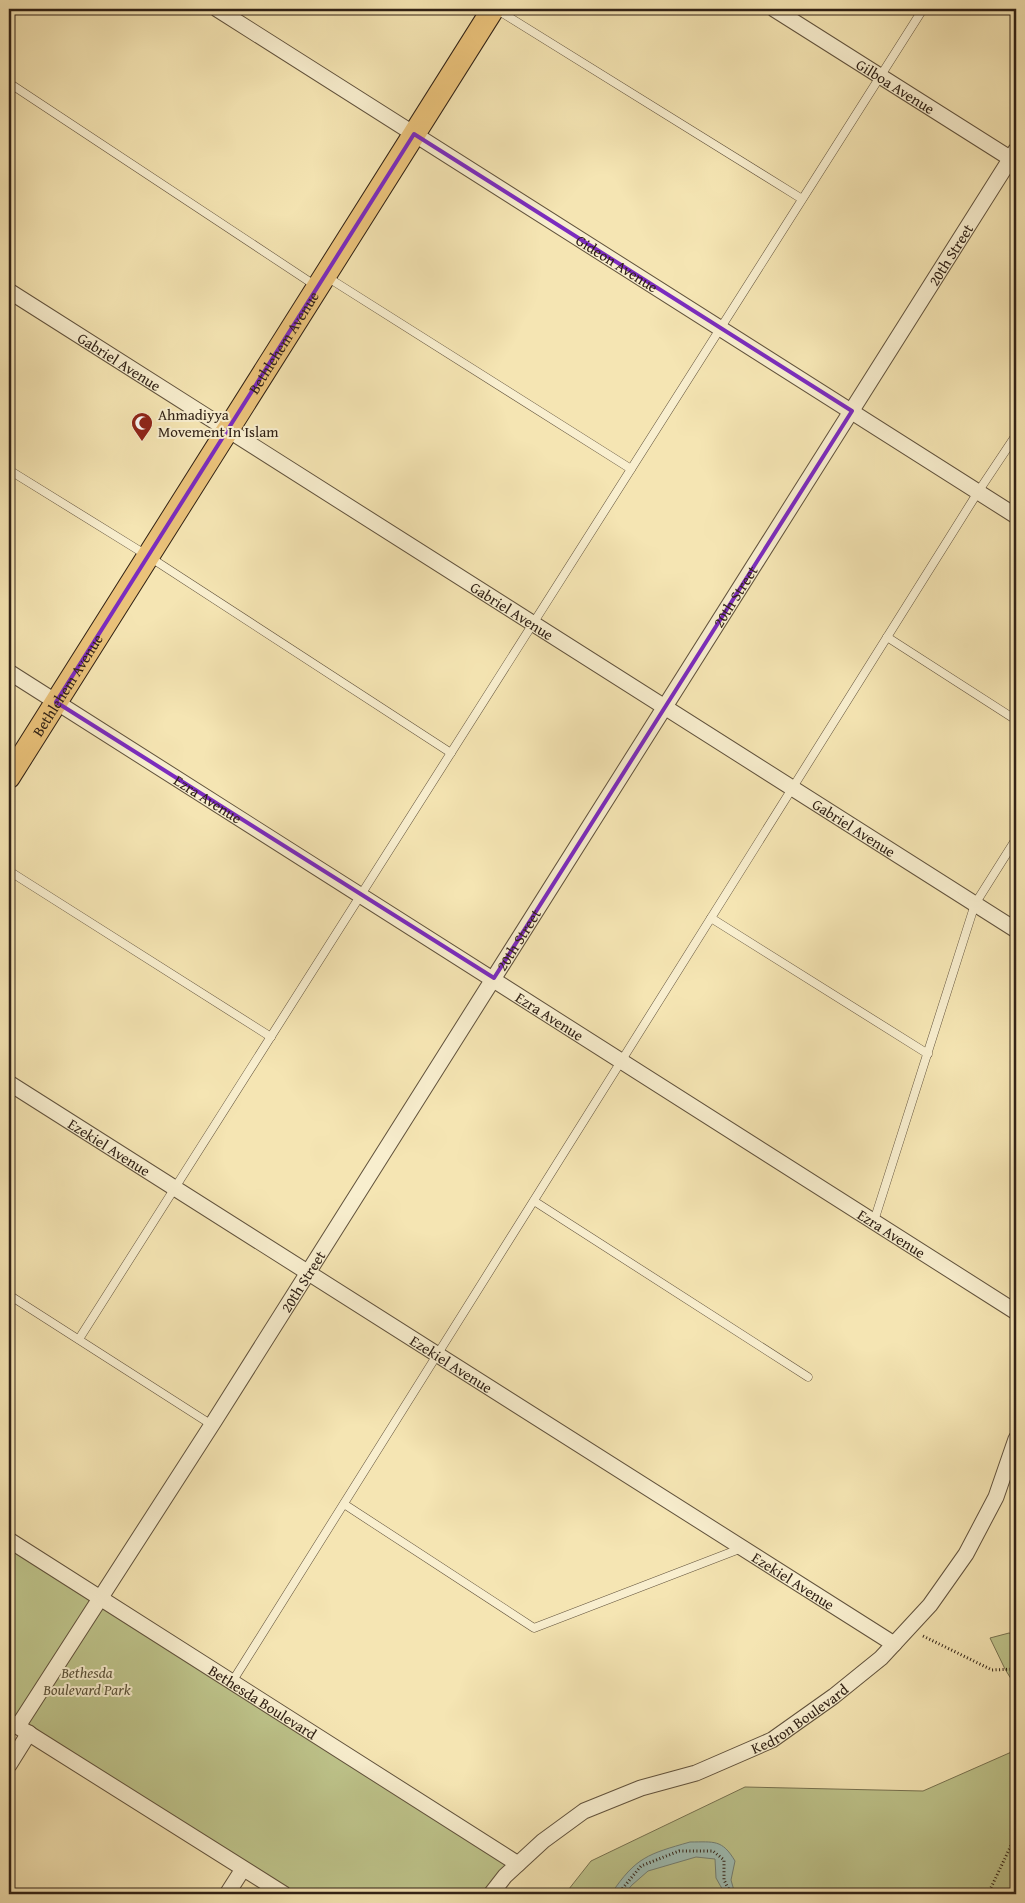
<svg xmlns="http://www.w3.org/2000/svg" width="1025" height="1903" viewBox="0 0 1025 1903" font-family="'Gentium Book Plus',serif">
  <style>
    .green { fill: #bec48b; stroke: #777250 }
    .water { fill: #9ebdb4; stroke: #727f74 }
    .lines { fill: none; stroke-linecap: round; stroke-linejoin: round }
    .service-casing { stroke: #61523c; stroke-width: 9 }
    .minor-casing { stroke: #61523c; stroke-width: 17 }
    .primary-casing { stroke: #302115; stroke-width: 24 }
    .path { stroke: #302115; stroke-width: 3; stroke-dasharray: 1 2.5; stroke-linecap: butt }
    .service { stroke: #f8eece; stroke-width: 8 }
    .minor { stroke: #f8eece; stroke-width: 15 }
    .primary { stroke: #eac27a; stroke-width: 22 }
    .marked { fill: none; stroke: #7b2cbf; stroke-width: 4; stroke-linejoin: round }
    .labels { text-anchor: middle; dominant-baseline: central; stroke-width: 4; stroke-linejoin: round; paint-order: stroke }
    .street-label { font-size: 15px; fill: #302115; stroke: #f8eece }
    .poi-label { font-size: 15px; fill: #302115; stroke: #f8eece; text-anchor: start }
    .park-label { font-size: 15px; font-style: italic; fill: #5b5238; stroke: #f8eece }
  </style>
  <rect width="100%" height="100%" fill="#f5e5b3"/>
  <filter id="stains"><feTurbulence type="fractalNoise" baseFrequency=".004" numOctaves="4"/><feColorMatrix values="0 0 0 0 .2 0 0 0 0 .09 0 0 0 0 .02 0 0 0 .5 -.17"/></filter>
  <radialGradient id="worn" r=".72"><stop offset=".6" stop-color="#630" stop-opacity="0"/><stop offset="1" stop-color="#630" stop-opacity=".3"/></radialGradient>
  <g class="green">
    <path d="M9 1541 518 1864 491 1894H284L9 1721Z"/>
    <path d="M1009 1633 1016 1635V1687L1005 1669 990 1638Z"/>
    <path d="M1016 1750V1894H565L591 1861 745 1787 923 1791Z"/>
  </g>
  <path class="water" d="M690 1842C714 1842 722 1839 735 1861L731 1880 735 1894H725L716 1878 715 1859 696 1857 648 1871 632 1885 624 1894H611C636 1857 648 1854 690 1842Z"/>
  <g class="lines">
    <g class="service-casing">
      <g id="service">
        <path d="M496 9 802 199"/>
        <path d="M9 83 316 286"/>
        <path d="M327 277 631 469"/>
        <path d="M9 470 148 556 451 753"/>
        <path d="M887 637 1016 720"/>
        <path d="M9 871 271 1037"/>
        <path d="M711 918 928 1054"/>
        <path d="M534 1201 808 1377"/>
        <path d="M874 1221 975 904 1016 839"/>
        <path d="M9 1295 212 1425"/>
        <path d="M79 1339 923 9"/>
        <path d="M344 1504 534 1628 742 1548"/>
        <path d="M232 1682 978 492 1016 435"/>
      </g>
    </g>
    <g class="minor-casing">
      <g id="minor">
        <path id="s1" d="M217 9 1016 516"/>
        <path id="s2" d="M774 9 1016 162"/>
        <path id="s3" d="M9 291 1016 930"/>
        <path id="s4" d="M9 672 1016 1312"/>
        <path id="s5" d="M9 1083 894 1644"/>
        <path id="s6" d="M9 1540 518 1864"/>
        <path d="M9 1721 284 1894"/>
        <path id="s7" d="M18 1726 215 1420 1016 150"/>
        <path d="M9 1765 29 1733"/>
        <path d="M227 1894 243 1869"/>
        <path id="s8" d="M491 1894 505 1876 543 1841 584 1811 641 1788 696 1773 772 1740 834 1696 881 1658 930 1605 966 1554 996 1497 1016 1439"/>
      </g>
    </g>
    <g class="primary-casing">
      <g id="primary">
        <path id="s9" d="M9 777 493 9"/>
      </g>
    </g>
    <g class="path">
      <path d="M923 1636 992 1670 1016 1669"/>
      <path d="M618 1894 641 1866 679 1851H713L724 1860V1880L731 1894"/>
      <path d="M988 1894 1016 1835"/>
    </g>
    <use href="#service" class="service"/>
    <use href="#minor" class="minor"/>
    <use href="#primary" class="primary"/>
  </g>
  <path class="marked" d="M414 134 852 411 494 978 56 702Z"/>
  <defs>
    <g id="mosque-pin" transform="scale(1.125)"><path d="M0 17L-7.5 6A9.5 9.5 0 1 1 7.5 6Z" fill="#8f2418" stroke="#f8eece"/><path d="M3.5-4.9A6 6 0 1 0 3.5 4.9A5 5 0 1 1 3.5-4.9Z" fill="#fff"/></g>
  </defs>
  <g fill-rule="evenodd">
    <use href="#mosque-pin" x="142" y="423"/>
  </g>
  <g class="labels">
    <g class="street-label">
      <text stroke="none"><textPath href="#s2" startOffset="144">Gilboa Avenue</textPath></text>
      <text stroke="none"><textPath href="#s7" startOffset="1742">20th Street</textPath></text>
      <text stroke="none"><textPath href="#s1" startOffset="474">Gideon Avenue</textPath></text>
      <text stroke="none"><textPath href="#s9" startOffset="514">Bethlehem Avenue</textPath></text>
      <text stroke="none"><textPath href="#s3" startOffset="131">Gabriel Avenue</textPath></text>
      <text stroke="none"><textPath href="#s7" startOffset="1338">20th Street</textPath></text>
      <text stroke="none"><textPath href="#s3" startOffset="596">Gabriel Avenue</textPath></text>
      <text stroke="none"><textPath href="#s9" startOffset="109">Bethlehem Avenue</textPath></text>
      <text stroke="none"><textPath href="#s4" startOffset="236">Ezra Avenue</textPath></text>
      <text stroke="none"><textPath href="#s3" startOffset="1001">Gabriel Avenue</textPath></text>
      <text stroke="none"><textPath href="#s7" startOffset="932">20th Street</textPath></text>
      <text stroke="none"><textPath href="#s4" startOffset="641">Ezra Avenue</textPath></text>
      <text stroke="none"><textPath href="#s5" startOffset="119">Ezekiel Avenue</textPath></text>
      <text stroke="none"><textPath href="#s4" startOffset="1046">Ezra Avenue</textPath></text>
      <text stroke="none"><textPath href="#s7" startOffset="528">20th Street</textPath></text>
      <text stroke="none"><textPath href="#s5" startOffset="524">Ezekiel Avenue</textPath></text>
      <text stroke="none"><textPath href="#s5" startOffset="929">Ezekiel Avenue</textPath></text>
      <text stroke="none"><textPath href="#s6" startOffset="301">Bethesda Boulevard</textPath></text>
      <text stroke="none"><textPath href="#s8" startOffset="361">Kedron Boulevard</textPath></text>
    </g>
    <g class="poi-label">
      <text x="158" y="414">Ahmadiyya<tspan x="158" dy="17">Movement In Islam</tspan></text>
    </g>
    <g class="park-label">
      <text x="87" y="1672">Bethesda<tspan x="87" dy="17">Boulevard Park</tspan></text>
    </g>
  </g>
  <rect width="1025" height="1903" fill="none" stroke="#f5e5b3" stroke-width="30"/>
  <rect x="10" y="10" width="1005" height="1883" fill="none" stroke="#302115" stroke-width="2.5"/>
  <rect x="15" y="15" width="995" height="1873" fill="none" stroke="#302115"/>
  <rect width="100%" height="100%" filter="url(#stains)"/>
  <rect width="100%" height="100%" fill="url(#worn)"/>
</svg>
